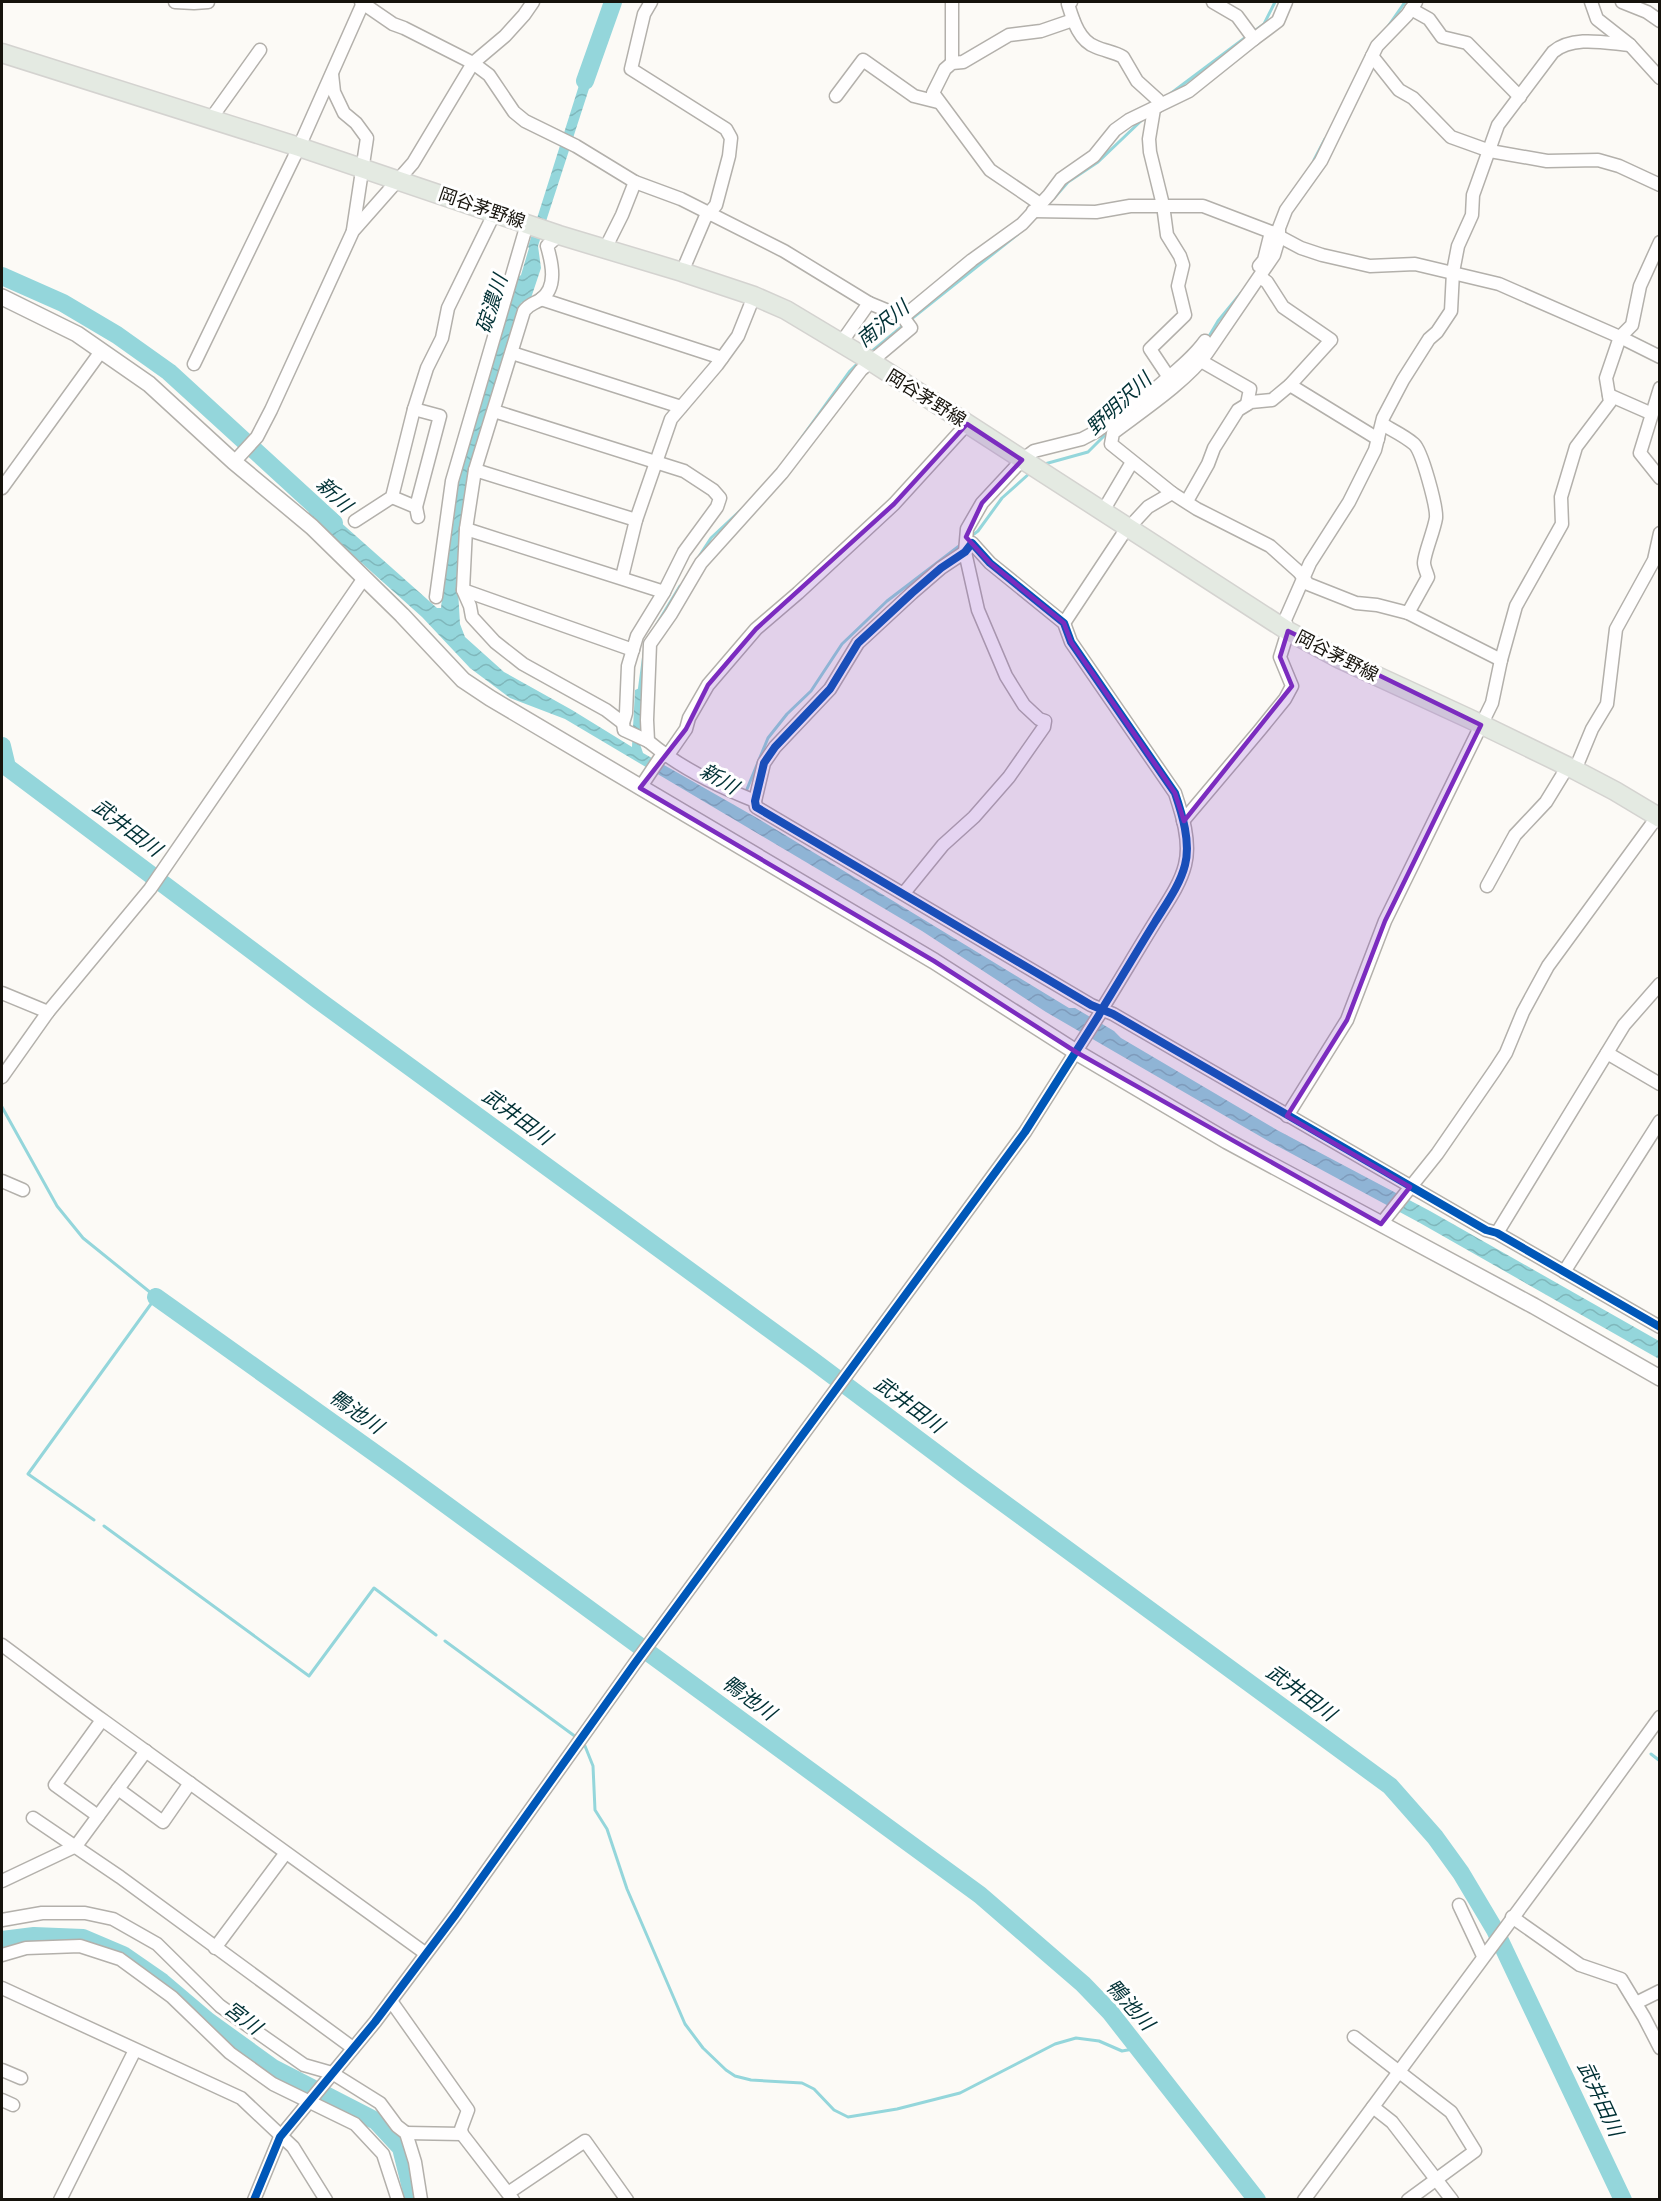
<svg xmlns="http://www.w3.org/2000/svg" width="1661" height="2201" viewBox="0 0 1661 2201" font-family="'Nunito Sans','Noto Sans JP',sans-serif">
  <style>
    .water { fill: url(#water-waves) }
    .lines { fill: none; stroke-linecap: round; stroke-linejoin: round }
    .stream { stroke: #94d6db; stroke-width: 3 }
    .river { stroke: #94d6db; stroke-width: 18 }
    .minor-casing { stroke: #b3b0ab; stroke-width: 15 }
    .tertiary-casing { stroke: #b3b0ab; stroke-width: 18 }
    .primary-casing { stroke: #d4d3d0; stroke-width: 21 }
    .minor { stroke: #fffefe; stroke-width: 12 }
    .tertiary { stroke: #fffefe; stroke-width: 15 }
    .primary { stroke: #e4eae2; stroke-width: 18 }
    .cycleway-casing { stroke: #fff; stroke-width: 11 }
    .cycleway { stroke: #0057b8; stroke-width: 8 }
    .marked { fill: #7b2cbf; fill-opacity: 0.2; stroke: #7b2cbf; stroke-width: 4.5; stroke-linejoin: round }
    .labels { text-anchor: middle; dominant-baseline: central; stroke-width: 6; stroke-linejoin: round; paint-order: stroke }
    .street-label { font-size: 18px; fill: #16130c; stroke: #fff }
    .water-label { font-size: 20px; font-style: italic; fill: #013135; stroke: #fff }
  </style>
  <defs>
    <pattern id="water-waves" width="16" height="10" patternUnits="userSpaceOnUse" patternTransform="scale(1.5)"><rect width="16" height="10" fill="#94d6db"/><path d="M0 5q4-4 8 0t8 0" fill="none" stroke="#7fb7bb"/></pattern>
  </defs>
  <rect width="100%" height="100%" fill="#fcfaf6"/>
  <path class="water" d="M587 60 598 61 538 246 541 268 531 298 521 303 490 398 466 504 457 573 460 624 465 637 504 672 572 710 632 747 635 690 642 687 640 744 643 753 757 818 1069 1008H1075L1114 1031 1121 1038 1277 1130 1430 1211 1659 1341V1359L1420 1223 1270 1142 1046 1012 922 931 565 719 510 698 470 668 422 617 307 514 320 504 437 608H441L447 549 461 463 517 278 521 275 529 248 528 247Z"/>
  <g class="lines">
    <g class="stream">
      <path d="M1389 25 1405 2"/>
      <path d="M1252 33 1264 24 1275 2"/>
      <path d="M1170 94 1246 37"/>
      <path d="M1314 160 1325 139"/>
      <path d="M1054 198 1068 182 1098 162 1143 119"/>
      <path d="M1282 207 1295 188"/>
      <path d="M910 320 1018 234"/>
      <path d="M1208 338 1218 321 1241 293"/>
      <path d="M871 352 905 324"/>
      <path d="M798 443 850 371 859 362"/>
      <path d="M1041 465 1088 452 1108 432"/>
      <path d="M970 537 978 531 1002 498 1031 472"/>
      <path d="M698 558 711 538 742 509"/>
      <path d="M657 624 680 586"/>
      <path d="M639 692 645 646"/>
      <path d="M745 794 768 738 787 714 811 691 842 644 887 601 963 543"/>
      <path d="M2 1107 57 1206 83 1238 156 1297 28 1474 94 1520"/>
      <path d="M104 1526 309 1676 374 1588 436 1635"/>
      <path d="M445 1641 576 1737"/>
      <path d="M581 1742 585 1746 593 1766 595 1810 607 1829 627 1889 685 2024 703 2048 726 2070 735 2076 751 2080 802 2083 814 2089 834 2110 848 2117 897 2109 960 2093 1055 2044 1076 2038 1099 2041 1122 2051 1139 2048"/>
      <path d="M1651 1754 1660 1761"/>
    </g>
    <g class="river">
      <path d="M585 81 613 2"/>
      <path d="M2 276 63 303 117 335 169 372 334 523"/>
      <path d="M2 746 7 767 318 1000 812 1360 968 1477 1390 1786 1435 1837 1461 1873 1495 1930 1623 2200"/>
      <path d="M156 1297 400 1471 980 1895 1083 1984 1110 2012 1257 2200"/>
      <path d="M2 1940 34 1936 83 1938 123 1955 162 1982 208 2021 273 2068 376 2121 401 2148 414 2200"/>
    </g>
    <g class="minor-casing">
      <g id="minor">
        <path d="M175 2 194 3 208 2"/>
        <path d="M361 2 393 24 404 28 473 63 489 75 514 112 525 121 576 146 635 182 681 199 784 251 869 303 841 343"/>
        <path d="M651 2 644 14 631 69 726 129 731 138 729 156 716 205 705 218 682 272"/>
        <path d="M1071 2 1068 4C1073 20 1079 41 1096 47 1105 51 1115 52 1123 57L1137 81 1158 100V106"/>
        <path d="M1591 2 1597 19 1630 45 1660 78"/>
        <path d="M1622 2 1647 12 1660 21"/>
        <path d="M1411 9 1429 19 1442 37 1467 43 1520 97"/>
        <path d="M1254 39 1278 21 1286 2"/>
        <path d="M1372 56 1399 90 1413 98 1451 137 1490 151 1547 161 1598 160 1619 166 1660 185"/>
        <path d="M952 63V2"/>
        <path d="M332 74 334 92 344 113 356 123 367 138 353 230"/>
        <path d="M836 96 863 60 914 96 938 102"/>
        <path d="M1154 109 1149 139 1150 152 1163 205 1167 235 1180 256 1183 265 1178 286 1185 315 1150 349 1174 385"/>
        <path d="M210 120 260 50"/>
        <path d="M1040 204 990 170 933 93 945 69 952 63 963 62 1009 35 1041 31 1073 20"/>
        <path d="M1033 211 1096 212 1130 206H1203L1271 232 1301 248 1322 255 1370 266 1415 264 1499 284 1620 337 1660 357"/>
        <path d="M605 249 622 215 635 182"/>
        <path d="M1259 266 1264 260 1271 232"/>
        <path d="M1260 277 1267 282 1283 307 1331 340 1290 385"/>
        <path d="M541 299 722 358"/>
        <path d="M869 303 903 317"/>
        <path d="M512 353 681 407"/>
        <path d="M1201 361 1250 389 1247 404"/>
        <path d="M194 364 299 147 363 3"/>
        <path d="M1660 388 1640 453 1660 478"/>
        <path d="M1609 395 1650 413"/>
        <path d="M1145 398C1165 379 1190 362 1205 341"/>
        <path d="M414 409 440 416 416 507"/>
        <path d="M494 411 684 471 713 490 720 498 717 507 684 552 664 592 637 636 628 666 626 713 623 723 606 710 523 664 495 642 472 617 470 606 463 590 466 529 475 470 524 311C529 304 533 304 540 300 558 288 552 263 547 246L559 235"/>
        <path d="M1382 424C1392 430 1405 436 1414 444 1422 451 1437 507 1436 518 1434 531 1424 554 1424 563 1424 567 1427 573 1428 577L1408 613"/>
        <path d="M234 462 257 437 271 410 353 231 413 163 473 63 505 36 524 15 533 2"/>
        <path d="M475 470 636 520"/>
        <path d="M2 488 102 350"/>
        <path d="M1172 493 1197 509 1270 546 1299 572 1308 584 1356 603 1377 605 1408 613 1501 660"/>
        <path d="M392 497 416 507 418 517"/>
        <path d="M1187 501 1208 464 1214 448 1238 410 1251 402 1272 400 1290 385 1378 439"/>
        <path d="M1103 511 1132 462"/>
        <path d="M355 521 392 497 414 409 427 368 442 338 448 308 495 212"/>
        <path d="M466 529 664 592"/>
        <path d="M622 577 636 520 671 419 717 365 738 336 754 296"/>
        <path d="M463 590 633 650"/>
        <path d="M436 597 452 481 527 224"/>
        <path d="M1064 623 1123 534 1148 507 1172 493 1111 444 1113 433C1142 411 1187 381 1207 353L1274 255 1279 238V228L1286 210 1321 161 1377 46 1407 15 1416 2"/>
        <path d="M623 723 624 730 648 741"/>
        <path d="M1575 770 1592 729 1607 704 1616 629 1654 560 1660 533"/>
        <path d="M640 788 660 758 670 752 686 729 689 718 708 685 756 629 798 593 894 504 967 424"/>
        <path d="M755 801C717 786 679 767 648 741L647 720 650 644 671 614 701 563 782 473 861 370 911 328 903 317 972 260 1022 224 1049 195 1061 179 1094 156 1115 130 1129 120 1189 91 1254 39 1237 16 1213 2"/>
        <path d="M1183 821 1259 731 1285 699 1292 686 1280 657 1288 631 1285 620 1310 563 1349 502 1375 450 1383 418 1403 380 1429 339 1437 332 1451 311 1453 272 1458 246 1472 215 1473 195 1498 125 1553 52C1573 35 1606 43 1630 45"/>
        <path d="M1487 886 1515 835 1546 802 1568 766"/>
        <path d="M904 893 943 845 974 817 1009 777 1044 727 1045 721 1039 719 1024 705 1006 676 978 610 965 552 967 529 982 503 1022 460 1034 451 1082 439 1097 431 1144 396 1149 405"/>
        <path d="M2 993 48 1012"/>
        <path d="M1607 1053 1660 1084"/>
        <path d="M2 1077 48 1012 150 889 364 578"/>
        <path d="M1287 1116 1347 1020 1385 921 1492 703 1501 660 1516 606 1562 524 1561 497 1576 447 1610 402 1606 378 1620 337 1632 325 1640 286 1660 242"/>
        <path d="M2 1181 23 1190"/>
        <path d="M1381 1224 1437 1154 1495 1070 1506 1053 1523 1012 1548 966 1660 813"/>
        <path d="M1497 1233 1624 1025 1660 984"/>
        <path d="M1564 1272 1660 1121"/>
        <path d="M2 1645C36 1670 69 1696 104 1721 211 1799 318 1876 425 1953"/>
        <path d="M118 1789 163 1822 190 1783"/>
        <path d="M98 1816 55 1785 102 1720"/>
        <path d="M33 1818 120 1877 353 2048"/>
        <path d="M2 1881 76 1846 146 1751"/>
        <path d="M1459 1905 1483 1956"/>
        <path d="M1512 1917 1580 1965 1621 1979 1644 2017 1660 2048"/>
        <path d="M2 1920 42 1913H85L113 1919 157 1944 220 2006 304 2065 332 2073 380 2103 397 2126 406 2133 415 2162 421 2200"/>
        <path d="M215 1948 285 1854"/>
        <path d="M2 1955 26 1948 80 1946 120 1959 172 1997 230 2053 273 2084 355 2124 383 2154 398 2200"/>
        <path d="M2 1988 241 2098 293 2147 326 2200"/>
        <path d="M391 2001 468 2110 461 2129 462 2134 513 2200"/>
        <path d="M1636 2003 1660 1991"/>
        <path d="M1354 2037 1451 2112 1475 2151 1408 2200"/>
        <path d="M2 2070 21 2078"/>
        <path d="M2 2100 13 2105"/>
        <path d="M1373 2107 1392 2122 1452 2200"/>
        <path d="M406 2133 462 2134"/>
        <path d="M508 2193 585 2141 627 2200"/>
        <path d="M60 2200 135 2050"/>
        <path d="M254 2200 280 2137 375 2022 456 1914 635 1663 1025 1132 1099 1015 1102 1009C1120 980 1137 951 1155 922 1166 904 1180 885 1185 865 1191 842 1182 814 1175 793L1071 642 1064 623 990 563 972 543 965 552 941 568 912 593 858 643 830 689 775 747 764 763 755 801 756 807 1091 1005 1113 1014 1486 1230 1497 1233 1660 1327"/>
        <path d="M1304 2200 1586 1819 1660 1717"/>
      </g>
    </g>
    <g class="tertiary-casing">
      <path id="tertiary" d="M2 297 77 334 149 384 234 462 312 527 402 615 463 680 490 698 934 961 1076 1052 1227 1141 1534 1306 1660 1378"/>
    </g>
    <g class="primary-casing">
      <path id="primary" d="M2 53 299 147 559 235 682 272 754 296 786 310 861 355 1288 631 1340 659 1470 719 1575 770 1615 791 1660 818"/>
    </g>
    <use href="#minor" class="minor"/>
    <use href="#tertiary" class="tertiary"/>
    <use href="#primary" class="primary"/>
    <g class="cycleway-casing">
      <path id="cycleway" d="M254 2200 280 2137 375 2022 456 1914 635 1663 1025 1132 1099 1015 1102 1009C1120 980 1137 951 1155 922 1166 904 1180 885 1185 865 1191 842 1182 814 1175 793L1071 642 1064 623 990 563 972 543 965 552 941 568 912 593 858 643 830 689 775 747 764 763 755 801 756 807 1091 1005 1113 1014 1486 1230 1497 1233 1660 1327"/>
    </g>
    <use href="#cycleway" class="cycleway"/>
  </g>
  <path class="marked" d="M967 424 1022 460 982 503 966 537 990 563 1064 623 1071 642 1175 793 1184 821 1292 686 1280 657 1288 631 1481 725 1385 921 1347 1020 1287 1116 1410 1187 1381 1224 1076 1052 934 961 640 788 686 729 708 685 756 629 894 504Z"/>
  <g class="labels">
    <g class="street-label">
      <text transform="translate(482 208) rotate(19)">岡谷茅野線</text>
      <text transform="translate(926 398) rotate(32)">岡谷茅野線</text>
      <text transform="translate(1337 656) rotate(27)">岡谷茅野線</text>
    </g>
    <g class="water-label">
      <text transform="translate(492 304) rotate(-72)">碇濃川</text>
      <text transform="translate(883 324) rotate(-39)">南沢川</text>
      <text transform="translate(1119 404) rotate(-43)">野明沢川</text>
      <text transform="translate(334 495) rotate(43)">新川</text>
      <text transform="translate(719 779) rotate(30)">新川</text>
      <text transform="translate(127 828) rotate(37)">武井田川</text>
      <text transform="translate(517 1117) rotate(36)">武井田川</text>
      <text transform="translate(909 1405) rotate(36)">武井田川</text>
      <text transform="translate(356 1412) rotate(35)">鴨池川</text>
      <text transform="translate(1301 1693) rotate(36)">武井田川</text>
      <text transform="translate(749 1698) rotate(36)">鴨池川</text>
      <text transform="translate(1130 2005) rotate(48)">鴨池川</text>
      <text transform="translate(243 2018) rotate(37)">宮川</text>
      <text transform="translate(1600 2099) rotate(65)">武井田川</text>
    </g>
  </g>
  <rect width="1661" height="2201" fill="none" stroke="#16130c" stroke-width="6"/>
</svg>
